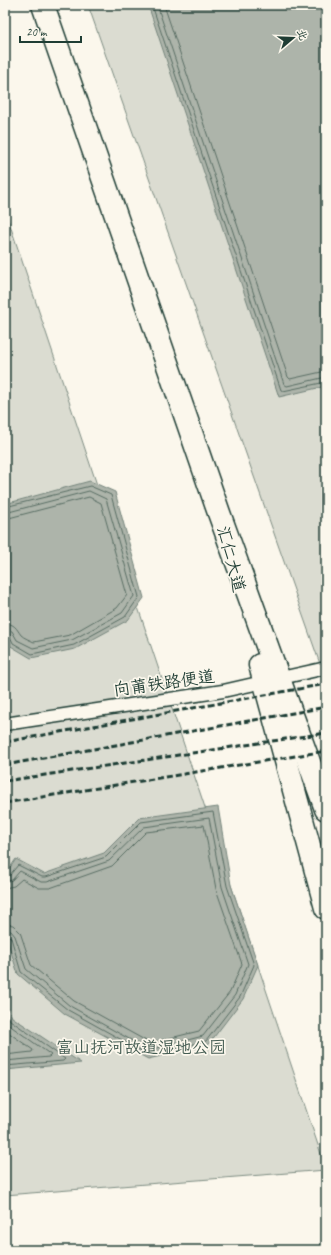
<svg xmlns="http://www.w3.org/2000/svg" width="331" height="1255" viewBox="0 0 331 1255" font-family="Caveat,'LXGW WenKai TC',sans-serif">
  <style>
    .green { fill: #dbdcd1; stroke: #7d8c82 }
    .water { fill: #adb4aa; stroke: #74847b }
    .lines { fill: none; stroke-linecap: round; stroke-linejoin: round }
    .shore { stroke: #586d63; stroke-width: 1 }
    .service-casing { stroke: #1f3d34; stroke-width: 15 }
    .primary-casing { stroke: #1f3d34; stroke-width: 25 }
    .service { stroke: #fbf7ec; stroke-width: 12 }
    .primary { stroke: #fbf7ec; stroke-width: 22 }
    .rail { stroke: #1f3d34; stroke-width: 3; stroke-dasharray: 6 3; stroke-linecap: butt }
    .labels { text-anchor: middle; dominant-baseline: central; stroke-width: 3.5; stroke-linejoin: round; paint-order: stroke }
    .street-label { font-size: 17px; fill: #1f3d34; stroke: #fbf7ec }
    .park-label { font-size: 17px; fill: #455d53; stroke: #fbf7ec }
  </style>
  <rect width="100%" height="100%" fill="#fbf7ec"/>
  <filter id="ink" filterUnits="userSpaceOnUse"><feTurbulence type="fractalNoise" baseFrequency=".025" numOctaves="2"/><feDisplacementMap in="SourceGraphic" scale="8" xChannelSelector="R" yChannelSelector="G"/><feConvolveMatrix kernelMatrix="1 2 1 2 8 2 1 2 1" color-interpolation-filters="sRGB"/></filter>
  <g filter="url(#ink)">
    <g class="green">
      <path d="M88 5H326V681Z"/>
      <path d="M5 210 326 1169V1170L5 1195Z"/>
    </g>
    <g class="water">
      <path d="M148 5H326V386L279 397Z"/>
      <path d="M90 481 115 492 144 598 128 620 75 649 31 658 9 645 5 632V504Z"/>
      <path d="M218 807 231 885 258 965 243 999 208 1045 148 1059 65 1014 18 974 5 933V875L16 859 44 874 104 853 139 818Z"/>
      <path d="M5 1002 12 1017 81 1063 5 1070Z"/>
    </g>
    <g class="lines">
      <g class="shore">
        <path d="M152 5 281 390 283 391 326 382"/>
        <path d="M157 5 284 384 287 386 326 377"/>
        <path d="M164 5 288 377 290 379 326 371"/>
        <path d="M5 507 90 486 111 495 139 597 125 617 74 645 32 654 13 643 10 636 5 634"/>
        <path d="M5 513 89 491 106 499 134 596 122 613 72 640 33 648 17 640 12 631 5 629"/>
        <path d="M5 519 89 497 101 503 127 595 117 608 70 635 34 642C30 640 24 638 21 635 16 628 15 624 5 623"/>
        <path d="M5 877 9 876 18 865 42 877H46L106 857 141 822 213 812 227 886 254 965 240 997 206 1041 149 1055 68 1010 21 972 11 938 8 935H5"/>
        <path d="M5 882 12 880 20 871 41 882H47L109 861 144 827 209 818 222 887 248 964 235 995 203 1036 149 1050 70 1006 26 969 15 936 11 931 5 930"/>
        <path d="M5 888 14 886 22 879 39 888H50L112 866 146 832 204 825 216 889 242 964 230 992 199 1031 150 1043 74 1001 31 965 20 932 13 925 5 924"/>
        <path d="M5 1011 10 1020 65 1059 63 1061 5 1066"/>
        <path d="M5 1022 51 1055 49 1057 5 1061"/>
        <path d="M5 1030 33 1050 32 1052 5 1055"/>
      </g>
      <g class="service-casing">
        <path id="service" d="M5 724 223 691 326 668"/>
      </g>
      <g class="primary-casing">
        <g id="primary">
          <path d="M43 5 219 513 326 809"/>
          <path d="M260 665 326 908"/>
        </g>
      </g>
      <use href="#service" class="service"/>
      <use href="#primary" class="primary"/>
      <g class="rail">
        <path d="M5 742 326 684"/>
        <path d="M5 765 326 707"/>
        <path d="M5 781 326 733"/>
        <path d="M5 803 326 751"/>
      </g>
    </g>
  </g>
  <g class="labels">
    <g class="street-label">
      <text transform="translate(231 559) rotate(75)">汇仁大道</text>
      <text transform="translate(164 683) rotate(-8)">向莆铁路便道</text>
    </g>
    <g class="park-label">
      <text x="141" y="1047">富山抚河故道湿地公园</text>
    </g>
  </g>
  <rect width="331" height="1255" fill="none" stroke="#fbf7ec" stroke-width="20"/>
  <rect x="10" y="10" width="311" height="1235" fill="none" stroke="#1f3d34" stroke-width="1.5" filter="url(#ink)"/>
  <g transform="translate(293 38) rotate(71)" stroke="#fbf7ec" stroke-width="3" paint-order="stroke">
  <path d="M0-3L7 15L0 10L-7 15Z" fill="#1f3d34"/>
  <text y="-6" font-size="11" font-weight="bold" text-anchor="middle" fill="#1f3d34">北</text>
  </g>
  <path d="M20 36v6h61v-6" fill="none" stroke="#1f3d34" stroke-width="2"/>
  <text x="26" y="36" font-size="12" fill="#1f3d34" stroke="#fbf7ec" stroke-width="3" paint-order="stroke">20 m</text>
</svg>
